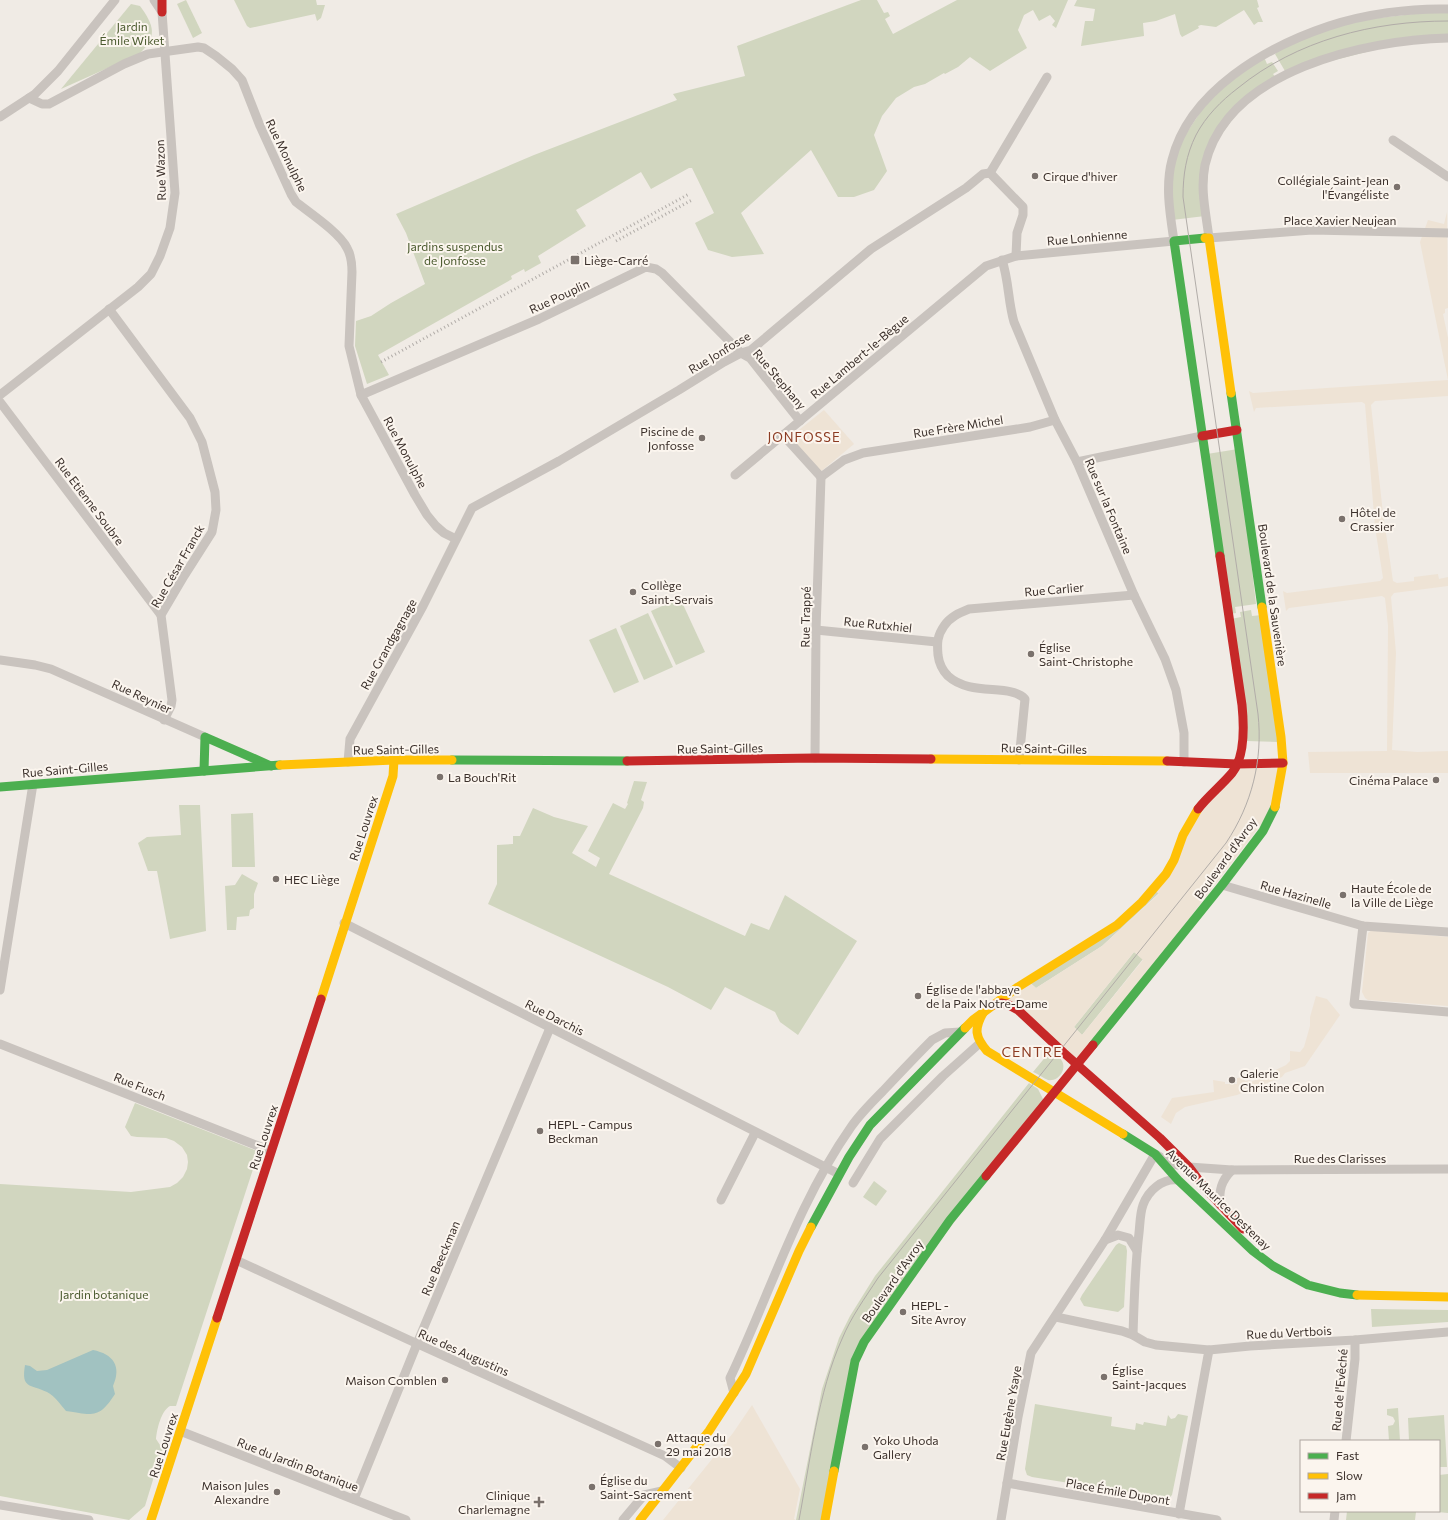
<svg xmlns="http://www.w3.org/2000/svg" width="1448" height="1520" viewBox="0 0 1448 1520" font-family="Commissioner,sans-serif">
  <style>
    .green { fill: #d1d6bf }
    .plaza { fill: #eee3d5; fill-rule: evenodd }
    .water { fill: #a1c2c1 }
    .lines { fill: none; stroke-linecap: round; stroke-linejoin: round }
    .street { stroke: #c9c3be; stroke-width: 9 }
    .fast { stroke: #4caf50; stroke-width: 9 }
    .slow { stroke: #ffc107; stroke-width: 9 }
    .jam { stroke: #c62828; stroke-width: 9 }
    .tram { stroke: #b1aca8; stroke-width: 1 }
    .rail { stroke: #b1aca8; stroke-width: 3; stroke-dasharray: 1 3; stroke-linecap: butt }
    .poi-dot { fill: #7a716c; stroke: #fbf5ee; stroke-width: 1.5 }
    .labels { text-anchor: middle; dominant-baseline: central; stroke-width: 4; stroke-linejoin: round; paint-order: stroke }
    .park-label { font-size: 12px; fill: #4a5a2e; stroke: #fbf5ee }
    .street-label { font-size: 12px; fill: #3b302b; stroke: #fbf5ee }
    .poi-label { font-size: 12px; fill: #3b302b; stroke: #fbf5ee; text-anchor: start }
    .neighbourhood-label { font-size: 13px; letter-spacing: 1px; fill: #8c3b22; stroke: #fbf5ee }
    .quarter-label { font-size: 14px; letter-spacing: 1px; fill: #8c3b22; stroke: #fbf5ee }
  </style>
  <rect width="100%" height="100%" fill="#f0ebe5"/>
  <g class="green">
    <path d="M186 0 202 33 193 38 177 4Z"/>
    <path d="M234 0H316L317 5H325L321 18 317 21 315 14 250 28 247 26Z"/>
    <path d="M861 0H877L884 13 888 12 890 16 885 19 893 34 957 0H1068L1056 28 1052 25 1055 21 1050 15 1039 21 1033 10 1024 15 1018 30 1027 48 990 71 970 57 958 67 945 74 944 73 925 84 914 87 896 98 882 116 874 135 887 171 874 190 854 197H838L811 150 741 213 764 254 732 257 708 250 695 223 714 213 692 168H689L651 189 641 172 576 210 586 226 538 256 541 263 525 272 524 269 511 276 512 279 378 355 389 375 367 384 355 346 356 321 371 316 391 303 425 284 406 233 396 214 534 155 677 100 673 94 745 76 737 46Z"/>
    <path d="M1077 0H1257L1259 7 1257 8 1263 22H1258L1254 25 1244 10 1216 27 1201 25 1198 26 1199 28 1182 37 1180 34 1175 14 1156 21 1143 23 1144 36 1081 46 1085 21H1093L1095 9 1074 6Z"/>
    <path d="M131 4 140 6C154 25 158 37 139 54L61 89Z"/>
    <path d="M1448 10V37L1422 38 1279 74 1285 71 1275 54 1285 45 1352 21Z"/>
    <path d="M1264 57 1267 64 1272 62 1278 71 1273 74 1277 79 1247 100 1209 151 1205 216 1172 220 1169 186 1176 149 1211 96Z"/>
    <path d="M1238 449 1256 604 1235 607 1236 613 1231 614 1207 454Z"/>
    <path d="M680 598 705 652 676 665 651 611Z"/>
    <path d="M1251 610 1252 616 1262 615 1280 742 1246 741 1231 619 1241 617 1240 612Z"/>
    <path d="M648 613 673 667 644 680 620 626Z"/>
    <path d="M616 628 639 682 614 693 589 640Z"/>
    <path d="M634 781 647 782 641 800 644 802 643 808 609 874 745 936 751 923 769 930 785 895 857 941 798 1035 780 1022 775 1012 725 987 711 1010 668 987 488 904 497 884V845L513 844V836H520L533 808 554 817 588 826 572 853 596 867 600 858 588 851 613 803 625 809 628 804 627 803Z"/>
    <path d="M179 805H200L206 931 170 939 157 871H148L138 843 147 837 181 835Z"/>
    <path d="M253 813 255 867H232L231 814Z"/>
    <path d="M242 874 258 883 254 894V908L250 910 249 916 237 917 236 930H227L225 886 235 885Z"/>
    <path d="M1153 889 1159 893 1102 946 1036 988 1028 981 1117 925Z"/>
    <path d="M1134 952 1143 959 1082 1035 1074 1027Z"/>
    <path d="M1052 1049C1055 1053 1060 1057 1062 1061 1067 1070 1058 1082 1048 1080 1043 1078 1038 1074 1033 1072Z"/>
    <path d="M1029 1083 1038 1089 1045 1103 863 1342 824 1520H796L822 1389 839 1338 850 1316 875 1276Z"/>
    <path d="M135 1103 257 1151V1157L176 1406H170C161 1411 157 1429 156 1439L160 1445 163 1447 145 1506 129 1520 0 1496V1184L131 1192 170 1187 177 1183 183 1177 187 1169 188 1162 187 1155 182 1147 174 1141 166 1138 137 1137 131 1136 125 1127Z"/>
    <path d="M874 1181 887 1191 876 1206 863 1197Z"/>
    <path d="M1119 1243 1126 1246 1127 1251 1124 1307 1118 1312 1084 1306 1080 1299 1082 1295 1116 1245Z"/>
    <path d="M1371 1309 1448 1310V1322L1372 1327Z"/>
    <path d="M1035 1404 1112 1417 1111 1426 1135 1430 1136 1423 1143 1425 1144 1422 1166 1426 1168 1415 1171 1419 1175 1418 1178 1414 1188 1416 1172 1495 1168 1499 1032 1477 1027 1475 1025 1469Z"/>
    <path d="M1398 1408 1400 1441H1389L1388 1426 1393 1425 1395 1421 1393 1417 1387 1415V1409Z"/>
    <path d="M1444 1415 1447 1467H1439V1441H1409L1408 1418Z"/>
    <path d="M1448 1474V1513L1427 1511H1439V1475Z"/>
    <path d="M1347 1511 1416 1512 1415 1520H1346Z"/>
  </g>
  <g class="plaza">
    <path d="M1447 212 1448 308 1445 309V313L1443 314 1448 338V396L1375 401 1371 405 1383 513 1393 581 1397 583 1414 581V577L1438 574 1439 579 1448 577V586L1394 593 1391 597 1396 653 1392 750 1417 752 1448 751V773H1310L1308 752 1387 751 1388 626 1385 598 1382 596 1289 608 1286 611 1283 591 1287 593 1319 589 1380 581 1383 578 1375 527 1365 404 1362 402 1256 408 1254 412 1249 391 1253 393 1448 380 1420 242 1428 220 1444 224Z"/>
    <path d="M824 410 854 444 819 473 789 438Z"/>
    <path d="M1283 763 1276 805 1077 1065 1004 997 1028 981 1036 988 1102 946 1159 894 1153 889 1183 835 1237 764ZM1134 952 1143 960 1082 1035 1074 1027Z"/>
    <path d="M1372 930 1448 937V1006L1368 1000 1365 998 1362 992 1368 933Z"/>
    <path d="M1316 996 1327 999 1340 1015 1305 1066 1285 1073 1282 1077 1237 1095 1185 1107 1176 1113 1171 1124 1161 1117 1172 1098 1214 1092 1213 1080 1225 1082V1084H1237V1078L1244 1077 1245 1081 1250 1080 1251 1082 1286 1065 1290 1061V1051L1300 1052 1304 1047 1310 1026V1017Z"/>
    <path d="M752 1405 800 1489 794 1519 796 1520H663L733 1433Z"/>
  </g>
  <path class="water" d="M93 1350C113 1354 122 1366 113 1386L115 1394C99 1419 93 1415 66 1411 60 1404 55 1396 47 1392 30 1384 21 1389 25 1365L30 1366 37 1371 47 1370Z"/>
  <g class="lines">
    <g class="street">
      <path d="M1448 38C1365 40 1227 70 1205 165 1200 190 1206 213 1209 238L1312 230 1448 233"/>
      <path d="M29 98 42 104H49L124 64 148 54 198 47 204 48 216 56 232 69 242 80 260 126 291 194 296 202C310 213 340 233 347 248 351 255 352 264 352 272L349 346 361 395 415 495 427 515 436 526 444 533 456 539"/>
      <path d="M0 117 35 94 58 71 115 0"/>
      <path d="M1393 140 1448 177"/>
      <path d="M990 173 1047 77"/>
      <path d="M990 173 1023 207V215L1017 233 1016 256"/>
      <path d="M1002 260C1009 281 1008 302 1014 322L1055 420 1077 462 1134 595 1165 659 1176 690 1184 733V762"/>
      <path d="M109 309 190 418 202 442 215 492 216 510 212 532 184 576 161 615 172 700 171 706 164 720"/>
      <path d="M0 395 138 287 151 274 160 256 170 228 175 193 162 12 154 0"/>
      <path d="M361 395 539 319 646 267 656 269 662 273 741 353 750 358 800 421"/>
      <path d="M0 402 161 615"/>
      <path d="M783 435 821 477"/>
      <path d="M1077 462 1202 436"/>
      <path d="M735 475 986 266 1016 256 1174 241C1170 214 1165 186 1172 160 1189 91 1266 47 1329 26 1365 14 1410 8 1448 9"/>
      <path d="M821 477 844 460 863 453 1030 427 1055 420"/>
      <path d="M816 630 937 642"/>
      <path d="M0 660 35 665 51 669 205 737"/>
      <path d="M815 758 816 630 821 477"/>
      <path d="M1019 760 1025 699C1010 683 971 697 948 676 942 670 939 663 938 655 937 643 937 636 944 626 950 617 959 613 969 609L1134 595"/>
      <path d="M348 762 350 739 423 606 472 508 559 461 679 390 724 362 741 353 751 350 871 249 966 188 983 174 990 173"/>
      <path d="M1222 885 1363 926 1448 932"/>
      <path d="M344 923 839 1174"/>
      <path d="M1363 926 1354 1004 1448 1012"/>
      <path d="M0 990 33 784"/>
      <path d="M0 1044 271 1151"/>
      <path d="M853 1183 880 1139 943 1076 980 1043"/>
      <path d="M721 1200 755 1133"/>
      <path d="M1220 1205C1219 1190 1221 1181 1232 1170"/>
      <path d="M1105 1240 1118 1235 1129 1238 1137 1251"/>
      <path d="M236 1260 409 1340 654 1451 665 1456 681 1468"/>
      <path d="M1056 1317 1122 1331 1133 1335 1145 1342 1156 1345 1209 1350 1250 1346 1355 1340 1448 1332"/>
      <path d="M1133 1335C1134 1301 1135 1266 1139 1233 1140 1224 1140 1213 1143 1205 1148 1191 1162 1178 1178 1180"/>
      <path d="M734 1393 730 1378C770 1294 797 1204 851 1127 860 1114 872 1102 883 1091 899 1074 915 1057 932 1040L945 1033 960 1032"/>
      <path d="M180 1431 406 1520"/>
      <path d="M1346 1441 1355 1359V1340"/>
      <path d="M1007 1483 1217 1520"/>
      <path d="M354 1499 421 1334 550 1028"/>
      <path d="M0 1505 89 1520"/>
      <path d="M1179 1514 1209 1350"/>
      <path d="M623 1520 644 1495 662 1491"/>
      <path d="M1001 1520 1018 1417 1031 1353 1105 1240 1155 1154 1172 1164 1189 1167 1232 1170 1448 1169"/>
      <path d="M1334 1520 1335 1511"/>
    </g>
    <g class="fast">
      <path d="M1205 238 1174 241 1220 556"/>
      <path d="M1231 393 1262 607"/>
      <path d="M452 760 627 761"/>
      <path d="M204 771 205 737 271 766"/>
      <path d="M0 787 280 765"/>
      <path d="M1093 1045 1222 885 1263 831 1275 807"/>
      <path d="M1123 1134 1155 1154 1178 1180 1253 1251 1273 1266 1308 1285 1340 1293 1357 1295"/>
      <path d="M811 1227 849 1157 870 1125 965 1028"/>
      <path d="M834 1471 855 1361 864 1342 950 1220 986 1176"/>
    </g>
    <g class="slow">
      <path d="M1205 238H1209L1231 393"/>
      <path d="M1262 607 1281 737 1283 763 1275 807"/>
      <path d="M931 759 1167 761"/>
      <path d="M280 765 394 760H452"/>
      <path d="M321 999 393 776 394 760"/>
      <path d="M983 1013C974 1029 975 1037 987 1051L1123 1134"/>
      <path d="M965 1028 973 1020 1018 987 1117 925 1142 902 1166 874 1174 860 1183 835 1198 809"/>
      <path d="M1357 1295 1448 1297"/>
      <path d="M151 1520 217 1318"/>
      <path d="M640 1520 709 1431 746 1374 799 1251 811 1227"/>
      <path d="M825 1520 834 1471"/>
    </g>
    <g class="jam">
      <path d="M162 0V12"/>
      <path d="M1202 436 1237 430"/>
      <path d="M627 761 815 758 931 759"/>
      <path d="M1167 761 1237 764 1283 763"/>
      <path d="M1198 809C1208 796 1221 786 1232 773 1245 757 1244 725 1242 705L1220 556"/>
      <path d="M993 1005 1001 1003 1007 1004 1018 1010 1064 1053 1160 1138 1189 1167 1203 1186 1243 1229"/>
      <path d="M986 1176 1093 1045"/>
      <path d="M217 1318 321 999"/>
    </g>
    <path class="tram" d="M799 1520C810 1462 818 1392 842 1339 851 1317 865 1298 878 1278L1226 843C1252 804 1263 760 1258 714L1183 197C1183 175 1186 155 1196 135 1206 116 1221 101 1238 88 1297 40 1373 21 1448 21"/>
    <g class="rail">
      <path d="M616 241 692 200"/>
      <path d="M381 362 689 194"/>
    </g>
  </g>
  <g class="poi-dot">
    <circle cx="1035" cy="176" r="4"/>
    <circle cx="1397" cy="187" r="4"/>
    <rect x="570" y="255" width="10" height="10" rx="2"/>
    <circle cx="702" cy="438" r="4"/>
    <circle cx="1342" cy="519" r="4"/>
    <circle cx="633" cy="592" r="4"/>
    <circle cx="1031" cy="654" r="4"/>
    <circle cx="440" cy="777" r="4"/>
    <circle cx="1436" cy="780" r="4"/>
    <circle cx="276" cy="879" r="4"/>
    <circle cx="1343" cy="895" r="4"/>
    <circle cx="918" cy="996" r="4"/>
    <circle cx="1232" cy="1080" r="4"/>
    <circle cx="540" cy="1131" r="4"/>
    <circle cx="903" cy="1312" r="4"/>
    <circle cx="1104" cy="1377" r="4"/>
    <circle cx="445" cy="1380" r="4"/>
    <circle cx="658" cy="1444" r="4"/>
    <circle cx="865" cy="1447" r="4"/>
    <circle cx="592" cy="1487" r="4"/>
    <circle cx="277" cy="1492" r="4"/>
    <path d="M537 1496h4v4h4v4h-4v4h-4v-4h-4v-4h4z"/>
  </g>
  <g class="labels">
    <g class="park-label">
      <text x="132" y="26">Jardin<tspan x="132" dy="14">Émile Wiket</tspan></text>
      <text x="455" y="246">Jardins suspendus<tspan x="455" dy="14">de Jonfosse</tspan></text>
      <text x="104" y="1294">Jardin botanique</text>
    </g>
    <g class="street-label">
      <text transform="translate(287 155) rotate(64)">Rue Monulphe</text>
      <text transform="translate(160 170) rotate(-92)">Rue Wazon</text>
      <text x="1340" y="220">Place Xavier Neujean</text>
      <text transform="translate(1087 237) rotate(-5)">Rue Lonhienne</text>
      <text transform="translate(559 296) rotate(-25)">Rue Pouplin</text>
      <text transform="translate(719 352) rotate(-31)">Rue Jonfosse</text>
      <text transform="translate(859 356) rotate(-40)">Rue Lambert-le-Bègue</text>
      <text transform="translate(780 379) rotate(50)">Rue Stephany</text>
      <text transform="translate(958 426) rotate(-9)">Rue Frère Michel</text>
      <text transform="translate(406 452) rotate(62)">Rue Monulphe</text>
      <text transform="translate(90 501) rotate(53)">Rue Etienne Soubre</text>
      <text transform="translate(1109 506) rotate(67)">Rue sur la Fontaine</text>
      <text transform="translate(177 566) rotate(-60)">Rue César Franck</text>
      <text transform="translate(1054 589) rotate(-5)">Rue Carlier</text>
      <text transform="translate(1273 595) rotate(82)">Boulevard de la Sauvenière</text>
      <text transform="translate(805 617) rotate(-89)">Rue Trappé</text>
      <text transform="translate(878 624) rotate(6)">Rue Rutxhiel</text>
      <text transform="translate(388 644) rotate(-61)">Rue Grandgagnage</text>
      <text transform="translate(142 696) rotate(25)">Rue Reynier</text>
      <text transform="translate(720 748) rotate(-1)">Rue Saint-Gilles</text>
      <text transform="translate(1044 748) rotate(1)">Rue Saint-Gilles</text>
      <text transform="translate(396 749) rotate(-1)">Rue Saint-Gilles</text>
      <text transform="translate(65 769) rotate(-5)">Rue Saint-Gilles</text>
      <text transform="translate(363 828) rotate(-72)">Rue Louvrex</text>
      <text transform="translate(1225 858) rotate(-54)">Boulevard d'Avroy</text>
      <text transform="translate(1296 894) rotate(16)">Rue Hazinelle</text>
      <text transform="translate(555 1017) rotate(27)">Rue Darchis</text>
      <text transform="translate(140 1086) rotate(22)">Rue Fusch</text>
      <text transform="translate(263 1137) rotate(-72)">Rue Louvrex</text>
      <text x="1340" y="1158">Rue des Clarisses</text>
      <text transform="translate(1219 1199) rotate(44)">Avenue Maurice Destenay</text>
      <text transform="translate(440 1258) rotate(-67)">Rue Beeckman</text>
      <text transform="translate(892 1281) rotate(-55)">Boulevard d'Avroy</text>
      <text transform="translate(1289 1332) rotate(-3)">Rue du Vertbois</text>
      <text transform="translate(464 1352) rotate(24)">Rue des Augustins</text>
      <text transform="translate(1339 1390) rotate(-85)">Rue de l'Evêché</text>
      <text transform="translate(1008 1413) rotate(-80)">Rue Eugène Ysaye</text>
      <text transform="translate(163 1445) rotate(-72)">Rue Louvrex</text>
      <text transform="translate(298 1464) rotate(21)">Rue du Jardin Botanique</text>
      <text transform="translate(1118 1491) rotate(10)">Place Émile Dupont</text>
    </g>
    <g class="poi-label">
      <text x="1043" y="176">Cirque d'hiver</text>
      <text x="1389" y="180" text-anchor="end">Collégiale Saint-Jean<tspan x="1389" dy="14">l'Évangéliste</tspan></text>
      <text x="584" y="260">Liège-Carré</text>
      <text x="694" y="431" text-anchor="end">Piscine de<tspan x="694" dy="14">Jonfosse</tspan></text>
      <text x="1350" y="512">Hôtel de<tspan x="1350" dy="14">Crassier</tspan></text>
      <text x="641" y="585">Collège<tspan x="641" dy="14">Saint-Servais</tspan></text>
      <text x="1039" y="647">Église<tspan x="1039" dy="14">Saint-Christophe</tspan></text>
      <text x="448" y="777">La Bouch'Rit</text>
      <text x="1428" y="780" text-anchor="end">Cinéma Palace</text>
      <text x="284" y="879">HEC Liège</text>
      <text x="1351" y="888">Haute École de<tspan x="1351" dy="14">la Ville de Liège</tspan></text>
      <text x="926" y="989">Église de l'abbaye<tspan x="926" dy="14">de la Paix Notre-Dame</tspan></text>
      <text x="1240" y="1073">Galerie<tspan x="1240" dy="14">Christine Colon</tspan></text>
      <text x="548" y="1124">HEPL - Campus<tspan x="548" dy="14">Beckman</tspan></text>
      <text x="911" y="1305">HEPL -<tspan x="911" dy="14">Site Avroy</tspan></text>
      <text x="1112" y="1370">Église<tspan x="1112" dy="14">Saint-Jacques</tspan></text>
      <text x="437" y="1380" text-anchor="end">Maison Comblen</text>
      <text x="666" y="1437">Attaque du<tspan x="666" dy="14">29 mai 2018</tspan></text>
      <text x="873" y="1440">Yoko Uhoda<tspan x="873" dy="14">Gallery</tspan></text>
      <text x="600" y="1480">Église du<tspan x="600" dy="14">Saint-Sacrement</tspan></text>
      <text x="269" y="1485" text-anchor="end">Maison Jules<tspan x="269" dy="14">Alexandre</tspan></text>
      <text x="530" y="1495" text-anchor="end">Clinique<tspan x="530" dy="14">Charlemagne</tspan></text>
    </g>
    <g class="neighbourhood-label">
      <text x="804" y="437">JONFOSSE</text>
    </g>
    <g class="quarter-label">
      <text x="1032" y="1051">CENTRE</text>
    </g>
  </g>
  <rect x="1300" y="1440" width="140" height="72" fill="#fbf5ee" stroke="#aea6a0"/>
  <rect x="1308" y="1453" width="20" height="6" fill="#4caf50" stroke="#aea6a0"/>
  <text x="1336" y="1460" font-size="12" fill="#3b302b">Fast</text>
  <rect x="1308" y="1473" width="20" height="6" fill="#ffc107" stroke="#aea6a0"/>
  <text x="1336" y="1480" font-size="12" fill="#3b302b">Slow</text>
  <rect x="1308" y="1493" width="20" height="6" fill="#c62828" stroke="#aea6a0"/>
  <text x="1336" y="1500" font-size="12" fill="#3b302b">Jam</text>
</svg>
